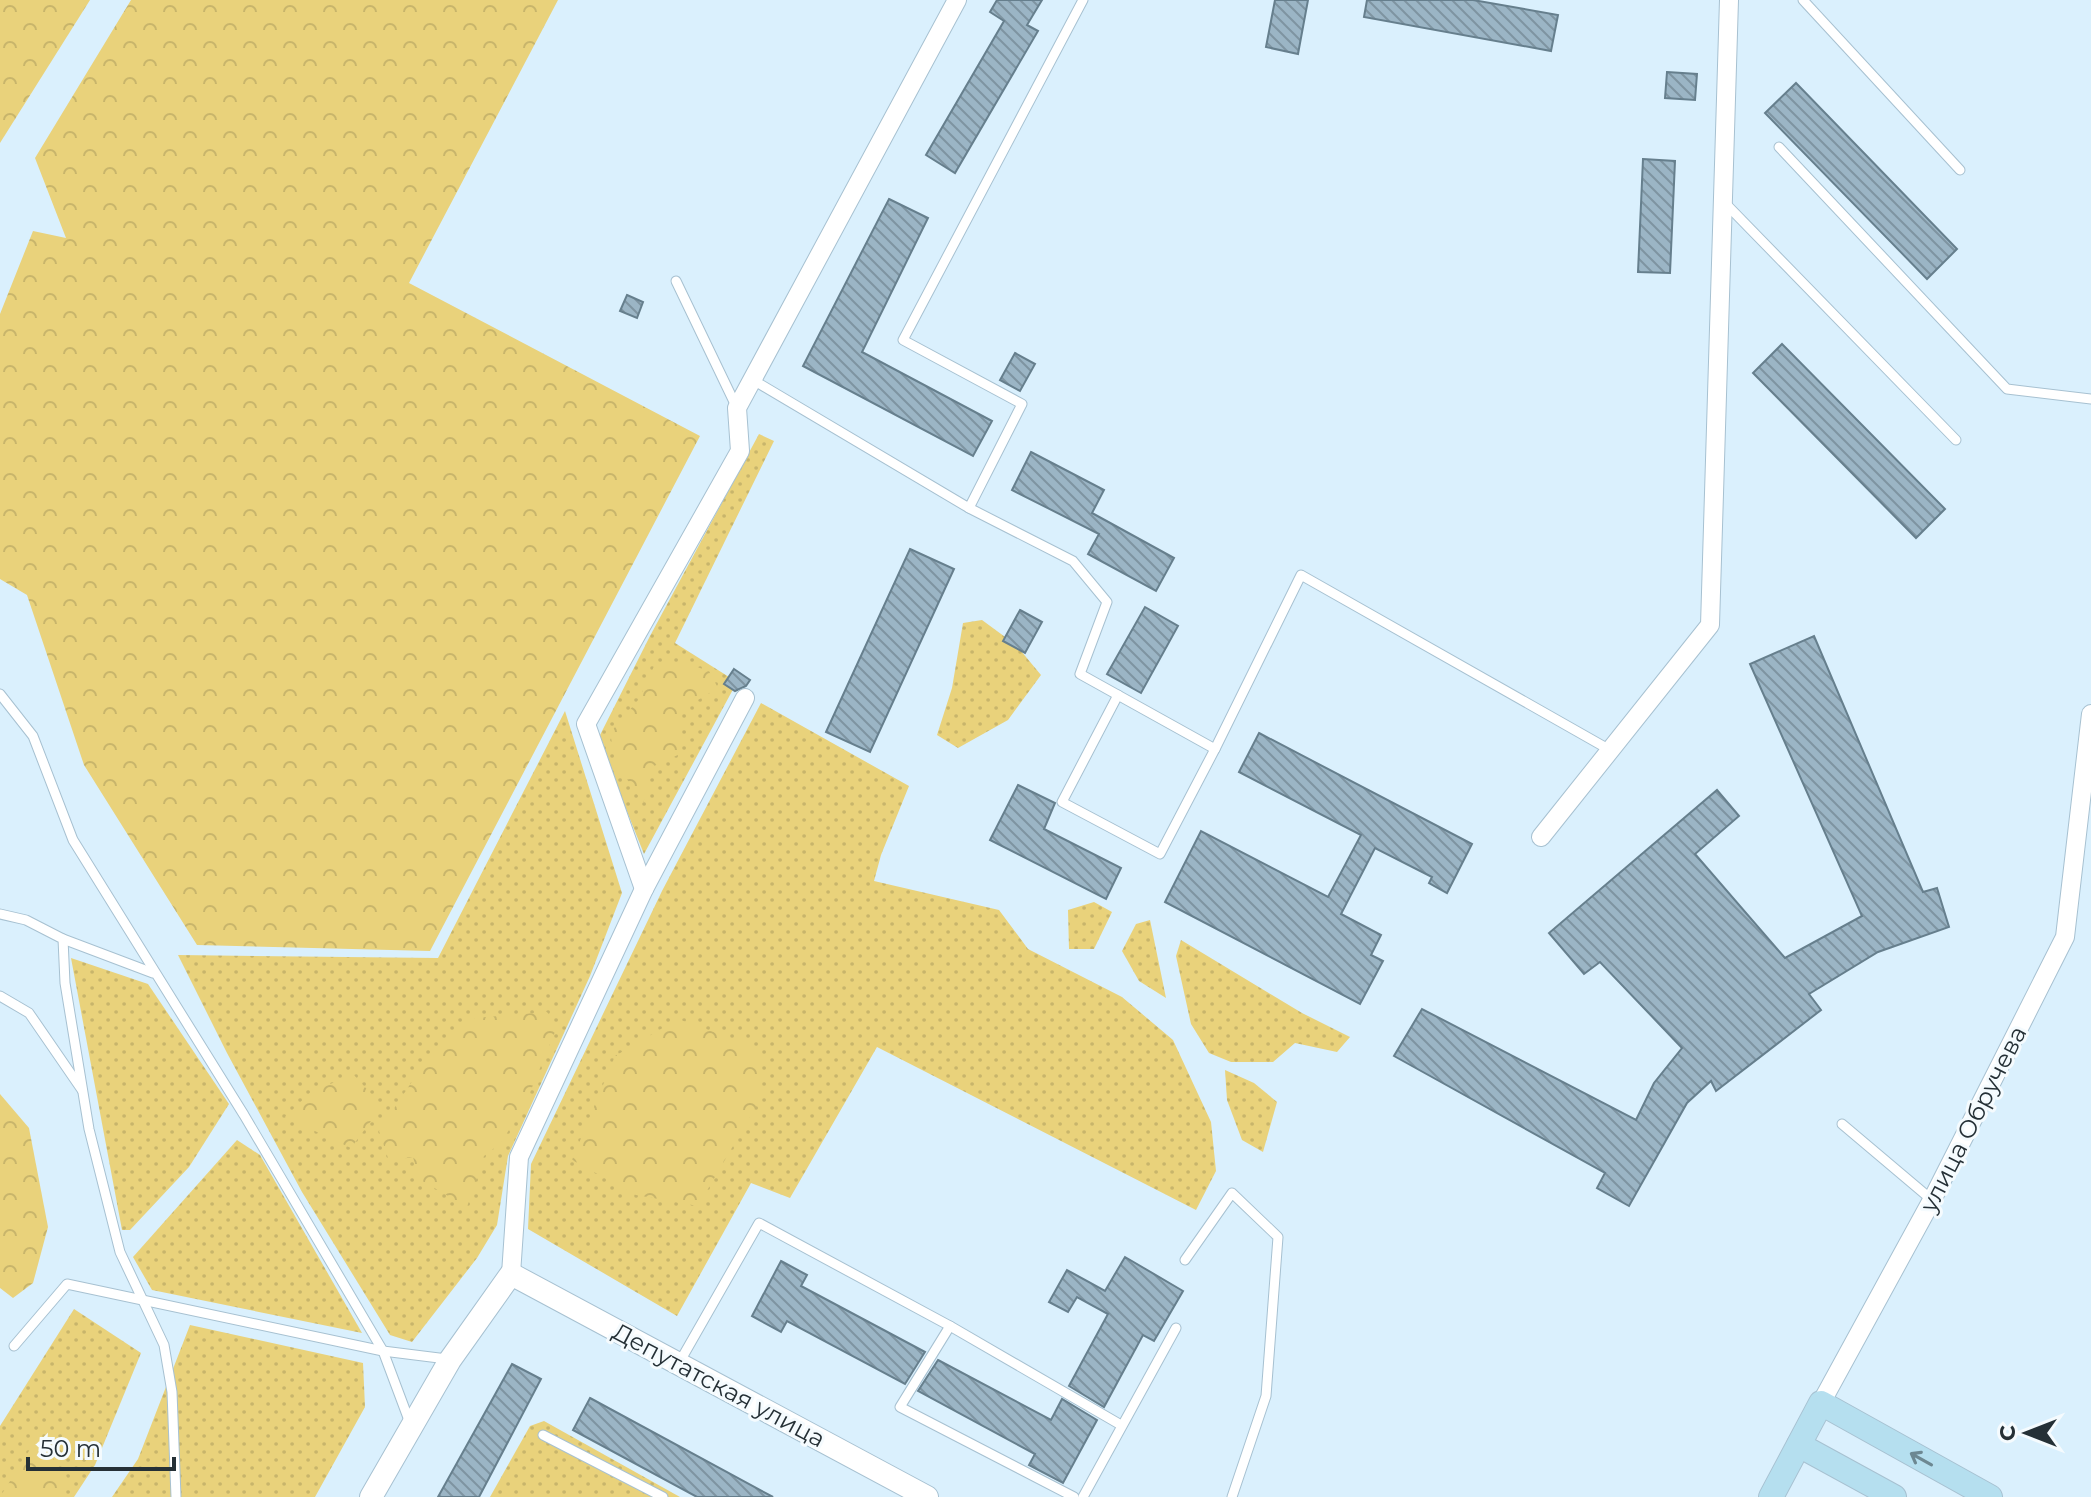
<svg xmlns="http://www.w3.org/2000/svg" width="2091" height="1497" viewBox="0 0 2091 1497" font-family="Montserrat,sans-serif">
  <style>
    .grass { fill: url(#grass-dots) }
    .forest { fill: url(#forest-crowns) }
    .building { fill: url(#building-back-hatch); stroke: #667f8d; stroke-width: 2 }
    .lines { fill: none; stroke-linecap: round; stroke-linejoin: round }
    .service-casing { stroke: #a7c1d1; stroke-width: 11 }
    .minor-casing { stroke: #a7c1d1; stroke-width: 20 }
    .tertiary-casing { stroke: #a7c1d1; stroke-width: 24 }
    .secondary-casing { stroke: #a7c1d1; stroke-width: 26 }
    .service { stroke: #fff; stroke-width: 9 }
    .minor { stroke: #fff; stroke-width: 18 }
    .tertiary { stroke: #fff; stroke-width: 22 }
    .secondary { stroke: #b5dfef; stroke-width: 24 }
    .oneway { stroke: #6d8892 }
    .labels { text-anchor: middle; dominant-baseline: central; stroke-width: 6; stroke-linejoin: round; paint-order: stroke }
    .street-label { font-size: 24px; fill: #253036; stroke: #f5fbfe }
  </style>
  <defs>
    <pattern id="grass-dots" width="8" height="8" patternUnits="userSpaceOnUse" patternTransform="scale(2)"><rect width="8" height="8" fill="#e9d27b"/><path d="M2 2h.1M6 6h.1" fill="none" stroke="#c8b56b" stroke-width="1.8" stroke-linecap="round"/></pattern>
    <pattern id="forest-crowns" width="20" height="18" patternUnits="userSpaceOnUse" patternTransform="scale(2)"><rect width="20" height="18" fill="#e9d27b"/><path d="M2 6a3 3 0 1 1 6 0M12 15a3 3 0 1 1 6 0" fill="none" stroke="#c8b56b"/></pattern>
    <pattern id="building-back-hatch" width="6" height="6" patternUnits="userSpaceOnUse" patternTransform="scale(2)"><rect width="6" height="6" fill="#9bb5c5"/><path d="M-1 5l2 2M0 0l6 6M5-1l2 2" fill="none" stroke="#7e94a1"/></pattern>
  </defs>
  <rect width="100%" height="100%" fill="#daf0fd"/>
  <g class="grass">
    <path d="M759 434 774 441 675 643 737 682 644 854 598 739 650 636Z"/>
    <path d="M982 620 1016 645 1041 675 1008 720 958 748 937 735 952 688 963 623Z"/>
    <path d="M761 703 909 786 881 855 874 881 999 910 1028 949 1122 997 1173 1040 1211 1122 1216 1171 1196 1210 877 1047 790 1198 751 1183 677 1316 528 1229 531 1164 662 891Z"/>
    <path d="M565 711 622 893 590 976 508 1156 497 1225 477 1258 412 1342 390 1335 302 1192 227 1053 178 955 438 958Z"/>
    <path d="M1094 902 1112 912 1094 949H1069L1068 910Z"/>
    <path d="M1150 920 1166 998 1139 981 1122 951 1136 924Z"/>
    <path d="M1181 940 1302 1013 1350 1037 1337 1052 1295 1043 1273 1062H1231L1209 1053 1191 1024 1176 956Z"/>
    <path d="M71 958 148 984 229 1104 189 1167 130 1230H122Z"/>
    <path d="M1225 1070 1254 1083 1277 1102 1263 1152 1242 1140 1227 1100Z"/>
    <path d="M237 1140 260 1155 362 1333 152 1290 133 1257Z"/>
    <path d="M74 1309 141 1353 95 1465 74 1497H0V1426Z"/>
    <path d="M190 1325 363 1363 365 1407 315 1497H112L138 1459Z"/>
    <path d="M544 1421 680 1497H490L530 1426Z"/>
  </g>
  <g class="forest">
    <path d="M0 0H90L0 143Z"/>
    <path d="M131 0H558L409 283 700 436 430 951 197 945 84 765 27 595 0 579V314L33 231 66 238 35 158Z"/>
    <path d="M656 662H682L709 671 718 688 681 710 680 754 654 766 643 803 616 763 610 733 639 699Z"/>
    <path d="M547 1012 557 1027 526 1102 501 1143 484 1156 467 1207 419 1179 413 1157 389 1161 379 1131 427 1059 475 1018Z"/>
    <path d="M678 1019 761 1049V1098L698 1206 636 1195 572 1160 615 1056Z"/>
    <path d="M353 1074 382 1106 351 1148 285 1117 310 1093Z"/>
    <path d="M0 1094 29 1128 48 1227 33 1283 13 1298 0 1288Z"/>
    <path d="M37 1438 69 1480 60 1497H0Z"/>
  </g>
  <g class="building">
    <path d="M997 0H1042L1027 25 1038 31 955 173 926 155 1004 21 990 12Z"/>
    <path d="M1275 0H1308L1298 54 1266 47Z"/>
    <path d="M1367 0H1473L1558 15 1551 51 1364 17Z"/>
    <path d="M1667 72 1697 74 1695 100 1665 98Z"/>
    <path d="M1796 83 1957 249 1927 279 1765 113Z"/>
    <path d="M1643 159 1675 161 1670 273 1638 272Z"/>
    <path d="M889 199 928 218 862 352 992 421 973 456 803 366Z"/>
    <path d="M627 295 643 302 637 318 620 311Z"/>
    <path d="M1782 344 1945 509 1916 538 1753 373Z"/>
    <path d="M1015 353 1035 364 1020 391 1000 380Z"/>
    <path d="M1031 452 1104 490 1092 513 1174 558 1156 591 1088 554 1099 534 1012 490Z"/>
    <path d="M910 549 954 569 870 752 826 732Z"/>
    <path d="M1145 607 1178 626 1141 693 1107 674Z"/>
    <path d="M1020 610 1042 622 1025 653 1003 641Z"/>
    <path d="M1814 636 1923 892 1937 888 1949 927 1878 952 1809 994 1821 1010 1716 1091 1711 1081 1687 1103 1629 1206 1597 1188 1605 1173 1394 1056 1422 1009 1636 1120 1654 1083 1682 1048 1600 962 1584 974 1549 933 1717 790 1739 816 1695 854 1785 958 1862 916 1750 664Z"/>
    <path d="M734 669 750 680 746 686 735 691 724 684Z"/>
    <path d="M1259 733 1472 844 1447 893 1429 883 1432 877 1375 848 1341 914 1381 935 1371 955 1383 961 1360 1004 1165 902 1201 831 1328 897 1361 835 1239 772Z"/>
    <path d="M1018 785 1055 803 1044 829 1121 868 1106 899 990 840Z"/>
    <path d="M1125 1257 1183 1291 1154 1341 1143 1335 1104 1407 1069 1386 1108 1314 1077 1297 1068 1312 1049 1302 1067 1270 1105 1291Z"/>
    <path d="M781 1261 807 1275 801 1286 925 1352 905 1384 787 1321 781 1332 752 1316Z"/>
    <path d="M938 1360 1051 1420 1062 1399 1097 1420 1063 1483 1029 1465 1035 1454 918 1391Z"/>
    <path d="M512 1364 541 1379 479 1497H438Z"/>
    <path d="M590 1398 773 1497H697L573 1430Z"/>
  </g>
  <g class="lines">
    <g class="service-casing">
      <g id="service">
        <path d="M1803 0 1960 170"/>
        <path d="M1779 147 2007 389 2091 399"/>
        <path d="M1725 203 1956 440"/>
        <path d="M676 281 737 408"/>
        <path d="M753 380 969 508 1022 404 903 340 1083 0"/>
        <path d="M969 508 1073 561 1107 602 1080 674 1215 749 1301 575 1610 750"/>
        <path d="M0 694 33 736 73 840 244 1115 383 1351 410 1423"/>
        <path d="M1118 695 1062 802 1160 854 1215 749"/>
        <path d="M0 914 26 920 63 939 65 983 89 1129 120 1252 164 1345 172 1392 176 1497"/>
        <path d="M63 939 153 973"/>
        <path d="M0 996 29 1013 82 1090"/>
        <path d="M1842 1124 1932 1200"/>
        <path d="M1185 1260 1232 1193 1278 1237 1266 1396 1232 1497"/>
        <path d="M950 1326 1121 1425"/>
        <path d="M14 1346 67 1284 383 1351 447 1359"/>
        <path d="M679 1363 759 1223 950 1326 900 1407 1074 1497"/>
        <path d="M543 1435 663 1497"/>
        <path d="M1083 1497 1176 1328"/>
      </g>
    </g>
    <g class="minor-casing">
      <g id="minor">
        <path d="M1541 837 1710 625 1729 0"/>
        <path d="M644 889 586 724 740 451 737 408 957 0"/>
        <path d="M511 1274 519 1157 644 889 745 698"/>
        <path d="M1821 1403 1932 1200 2065 937 2091 714"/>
      </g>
    </g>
    <g class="tertiary-casing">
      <path id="tertiary" d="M371 1497 450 1360 511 1274 927 1497"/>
    </g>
    <g class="secondary-casing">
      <g id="secondary">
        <path d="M1799 1445 1894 1497"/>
        <path d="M1771 1497 1821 1403 1990 1497"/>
      </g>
    </g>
    <use href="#service" class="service"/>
    <use href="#minor" class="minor"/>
    <use href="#tertiary" class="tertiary"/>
    <use href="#secondary" class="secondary"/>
  </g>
  <defs><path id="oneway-shaft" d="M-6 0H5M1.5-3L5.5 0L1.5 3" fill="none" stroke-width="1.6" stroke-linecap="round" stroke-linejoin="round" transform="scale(2)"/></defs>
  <use class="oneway" href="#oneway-shaft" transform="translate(1921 1459) rotate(-151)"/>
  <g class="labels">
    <g class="street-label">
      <text transform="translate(1973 1119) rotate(-63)">улица Обручева</text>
      <text transform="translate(719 1385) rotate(28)">Депутатская улица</text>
    </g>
  </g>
  <g transform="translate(2027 1433) rotate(270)" stroke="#f5fbfe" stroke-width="6" paint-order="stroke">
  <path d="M0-6L14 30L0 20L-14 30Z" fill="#253036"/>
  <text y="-12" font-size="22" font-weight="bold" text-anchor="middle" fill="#253036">С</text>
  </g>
  <path d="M28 1457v12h146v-12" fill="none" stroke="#253036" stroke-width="4"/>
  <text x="40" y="1457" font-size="24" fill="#253036" stroke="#f5fbfe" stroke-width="6" paint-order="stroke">50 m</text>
</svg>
